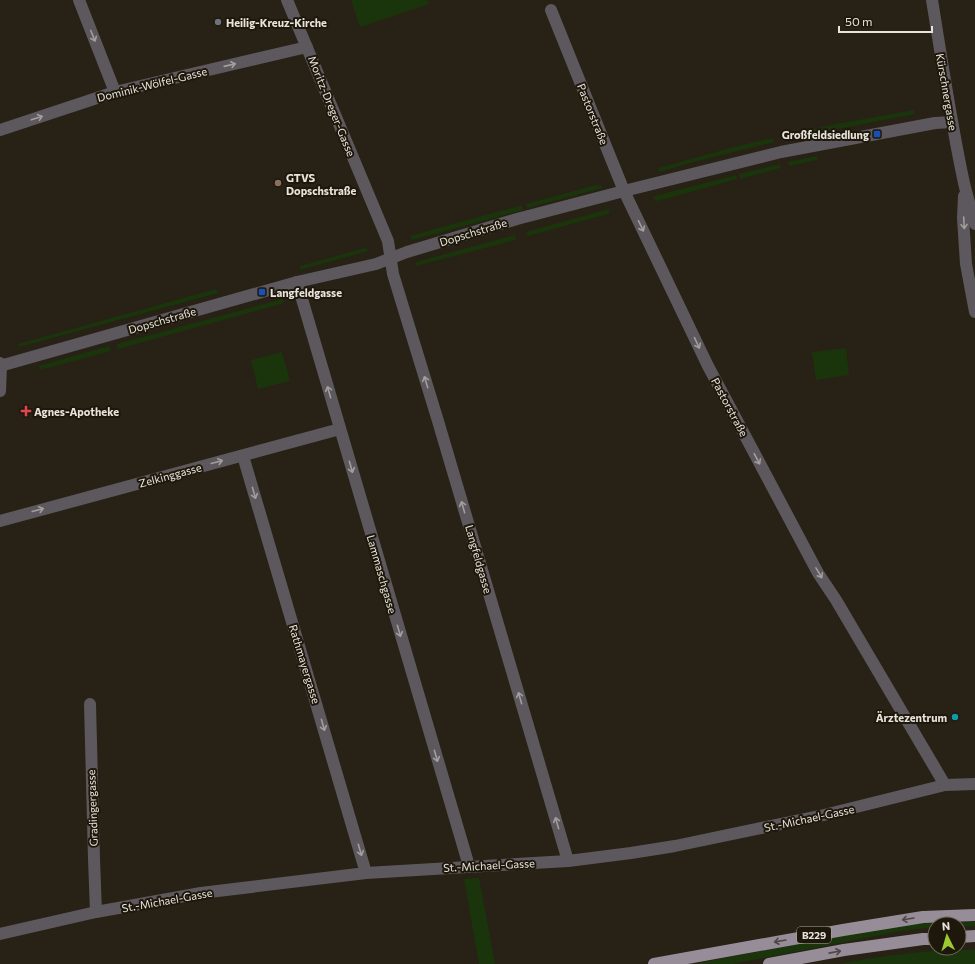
<svg xmlns="http://www.w3.org/2000/svg" width="975" height="964" viewBox="0 0 975 964" font-family="Commissioner,sans-serif">
  <style>
    .green { fill: #1a350b }
    .lines { fill: none; stroke-linecap: round; stroke-linejoin: round }
    .street { stroke: #5d585d; stroke-width: 12 }
    .primary { stroke: #978d98; stroke-width: 12 }
    .oneway { stroke: #a29e9c }
    .oneway2 { stroke: #4e4744 }
    .worship-dot { fill: #6b7280; stroke: #1e180c; stroke-width: 1.5 }
    .transit-dot { fill: #1a4fb4; stroke: #1e180c; stroke-width: 1.5 }
    .education-dot { fill: #8d6e63; stroke: #1e180c; stroke-width: 1.5 }
    .health-dot { fill: #e0444e; stroke: #1e180c; stroke-width: 1.5 }
    .culture-dot { fill: #0f9aa8; stroke: #1e180c; stroke-width: 1.5 }
    .labels { text-anchor: middle; dominant-baseline: central; stroke-width: 4; stroke-linejoin: round; paint-order: stroke }
    .shield { fill: #1e180c; stroke: #aba79e; stroke-width: 1 }
    .shield-label { font-size: 10px; font-weight: bold; fill: #e8e4dc }
    .poi-label { font-size: 11px; font-weight: bold; fill: #e8e4dc; stroke: #1e180c; text-anchor: start }
    .street-label { font-size: 11px; fill: #e8e4dc; stroke: #1e180c }
  </style>
  <rect width="100%" height="100%" fill="#282115"/>
  <g class="green">
    <path d="M351 0H427L429 4 360 27Z"/>
    <path d="M914 110 915 114 791 138V134L836 124Z"/>
    <path d="M773 138 774 142 697 161 659 172 658 168 734 147Z"/>
    <path d="M817 156V160L789 166 788 162Z"/>
    <path d="M780 164 781 168 740 179 739 174Z"/>
    <path d="M736 175 737 179 691 192 657 201 654 199 653 198 655 196Z"/>
    <path d="M596 185 602 186V188L531 207 527 208 526 204Z"/>
    <path d="M522 205 523 210 412 240 410 236Z"/>
    <path d="M609 209H610L609 213 608 214 528 236 526 232Z"/>
    <path d="M515 235 516 240 416 266V262Z"/>
    <path d="M365 248 367 249 368 251 300 270V266Z"/>
    <path d="M216 289 218 293 19 347 18 344Z"/>
    <path d="M283 299 284 301 281 304 118 349 117 344Z"/>
    <path d="M109 346 111 351 40 370 39 366Z"/>
    <path d="M846 348 849 375 816 380 812 352Z"/>
    <path d="M282 352 290 381 258 389 251 360Z"/>
    <path d="M479 878 495 964H479L464 879Z"/>
    <path d="M939 922H975V926H959V924H935V927L901 931 732 964H694L878 928 920 923Z"/>
    <path d="M943 950H975V964H840C874 957 908 953 943 950Z"/>
  </g>
  <g class="lines">
    <g class="street">
      <path d="M79 0 115 92"/>
      <path d="M287 0 388 241 393 274 438 421 568 861"/>
      <path d="M932 0C942 61 951 123 964 183 967 197 972 210 975 224"/>
      <path d="M551 10 624 191 708 366 818 573 836 600 945 785"/>
      <path d="M0 130 115 92 307 47"/>
      <path d="M964 196 963 218 966 264 975 312"/>
      <path d="M297 282 469 866"/>
      <path d="M0 363 1 366 0 391"/>
      <path d="M0 366 297 282 376 264 407 252 517 219 624 191 781 152 935 123 952 122"/>
      <path d="M243 456 366 873"/>
      <path d="M0 521 340 429"/>
      <path d="M90 704 94 859 96 912"/>
      <path d="M0 934 96 912 201 893 366 873 568 861 631 853 675 846 824 815 945 785 975 784"/>
    </g>
    <g class="primary">
      <path d="M959 937 975 936"/>
      <path d="M654 964 843 930 923 917 975 915"/>
      <path d="M769 964 844 950 923 939H935"/>
    </g>
  </g>
  <defs><path id="oneway-shaft" d="M-6 0H5M1.5-3L5.5 0L1.5 3" fill="none" stroke-width="1.6" stroke-linecap="round" stroke-linejoin="round"/></defs>
  <g class="oneway">
    <use href="#oneway-shaft" transform="translate(93 36) rotate(68)"/>
    <use href="#oneway-shaft" transform="translate(230 65) rotate(-13)"/>
    <use href="#oneway-shaft" transform="translate(37 118) rotate(-18)"/>
    <use href="#oneway-shaft" transform="translate(964 223) rotate(87)"/>
    <use href="#oneway-shaft" transform="translate(641 226) rotate(64)"/>
    <use href="#oneway-shaft" transform="translate(697 343) rotate(65)"/>
    <use href="#oneway-shaft" transform="translate(426 382) rotate(-107)"/>
    <use href="#oneway-shaft" transform="translate(329 392) rotate(-106)"/>
    <use href="#oneway-shaft" transform="translate(757 459) rotate(62)"/>
    <use href="#oneway-shaft" transform="translate(217 462) rotate(-15)"/>
    <use href="#oneway-shaft" transform="translate(351 467) rotate(74)"/>
    <use href="#oneway-shaft" transform="translate(254 493) rotate(74)"/>
    <use href="#oneway-shaft" transform="translate(463 507) rotate(-106)"/>
    <use href="#oneway-shaft" transform="translate(38 510) rotate(-15)"/>
    <use href="#oneway-shaft" transform="translate(819 573) rotate(59)"/>
    <use href="#oneway-shaft" transform="translate(399 631) rotate(74)"/>
    <use href="#oneway-shaft" transform="translate(520 698) rotate(-106)"/>
    <use href="#oneway-shaft" transform="translate(323 725) rotate(74)"/>
    <use href="#oneway-shaft" transform="translate(436 756) rotate(74)"/>
    <use href="#oneway-shaft" transform="translate(557 823) rotate(-106)"/>
    <use href="#oneway-shaft" transform="translate(360 850) rotate(73)"/>
  </g>
  <g class="oneway2">
    <use href="#oneway-shaft" transform="translate(908 919) rotate(171)"/>
    <use href="#oneway-shaft" transform="translate(780 941) rotate(170)"/>
    <use href="#oneway-shaft" transform="translate(835 952) rotate(-11)"/>
  </g>
  <circle class="worship-dot" cx="218" cy="22" r="4"/>
  <g class="transit-dot">
    <rect x="873" y="130" width="8" height="8" rx="2"/>
    <rect x="258" y="288" width="8" height="8" rx="2"/>
  </g>
  <circle class="education-dot" cx="278" cy="183" r="4"/>
  <path class="health-dot" d="M24 405h4v4h4v4h-4v4h-4v-4h-4v-4h4z"/>
  <circle class="culture-dot" cx="955" cy="717" r="4"/>
  <g class="labels">
    <rect class="shield" x="797" y="927" width="34" height="16" rx="3"/>
    <g class="shield-label">
      <text x="814" y="935">B229</text>
    </g>
    <g class="poi-label">
      <text x="226" y="22">Heilig-Kreuz-Kirche</text>
      <text x="869" y="134" text-anchor="end">Großfeldsiedlung</text>
      <text x="286" y="177">GTVS<tspan x="286" dy="13">Dopschstraße</tspan></text>
      <text x="270" y="292">Langfeldgasse</text>
      <text x="34" y="411">Agnes-Apotheke</text>
      <text x="947" y="717" text-anchor="end">Ärztezentrum</text>
    </g>
    <g class="street-label">
      <text transform="translate(152 84) rotate(-14)">Dominik-Wölfel-Gasse</text>
      <text transform="translate(947 92) rotate(80)">Kürschnergasse</text>
      <text transform="translate(332 106) rotate(68)">Moritz-Dreger-Gasse</text>
      <text transform="translate(593 114) rotate(68)">Pastorstraße</text>
      <text transform="translate(473 232) rotate(-17)">Dopschstraße</text>
      <text transform="translate(162 320) rotate(-16)">Dopschstraße</text>
      <text transform="translate(730 407) rotate(62)">Pastorstraße</text>
      <text transform="translate(170 475) rotate(-15)">Zelkinggasse</text>
      <text transform="translate(479 559) rotate(74)">Langfeldgasse</text>
      <text transform="translate(382 574) rotate(74)">Lammaschgasse</text>
      <text transform="translate(305 664) rotate(73)">Rathmayergasse</text>
      <text transform="translate(92 808) rotate(-92)">Gradingergasse</text>
      <text transform="translate(809 818) rotate(-12)">St.-Michael-Gasse</text>
      <text transform="translate(489 865) rotate(-3)">St.-Michael-Gasse</text>
      <text transform="translate(167 900) rotate(-10)">St.-Michael-Gasse</text>
    </g>
  </g>
  <g transform="translate(947 936) rotate(355)"><circle r="19" fill="#1e180c" stroke="#6f6a5f"/>
  <path d="M0-3L7 15L0 10L-7 15Z" fill="#9cca31"/>
  <text y="-6" font-size="11" font-weight="bold" text-anchor="middle" fill="#e8e4dc">N</text>
  </g>
  <path d="M839 26v6h93v-6" fill="none" stroke="#e8e4dc" stroke-width="2"/>
  <text x="845" y="26" font-size="12" fill="#e8e4dc" stroke="#1e180c" stroke-width="3" paint-order="stroke">50 m</text>
</svg>
